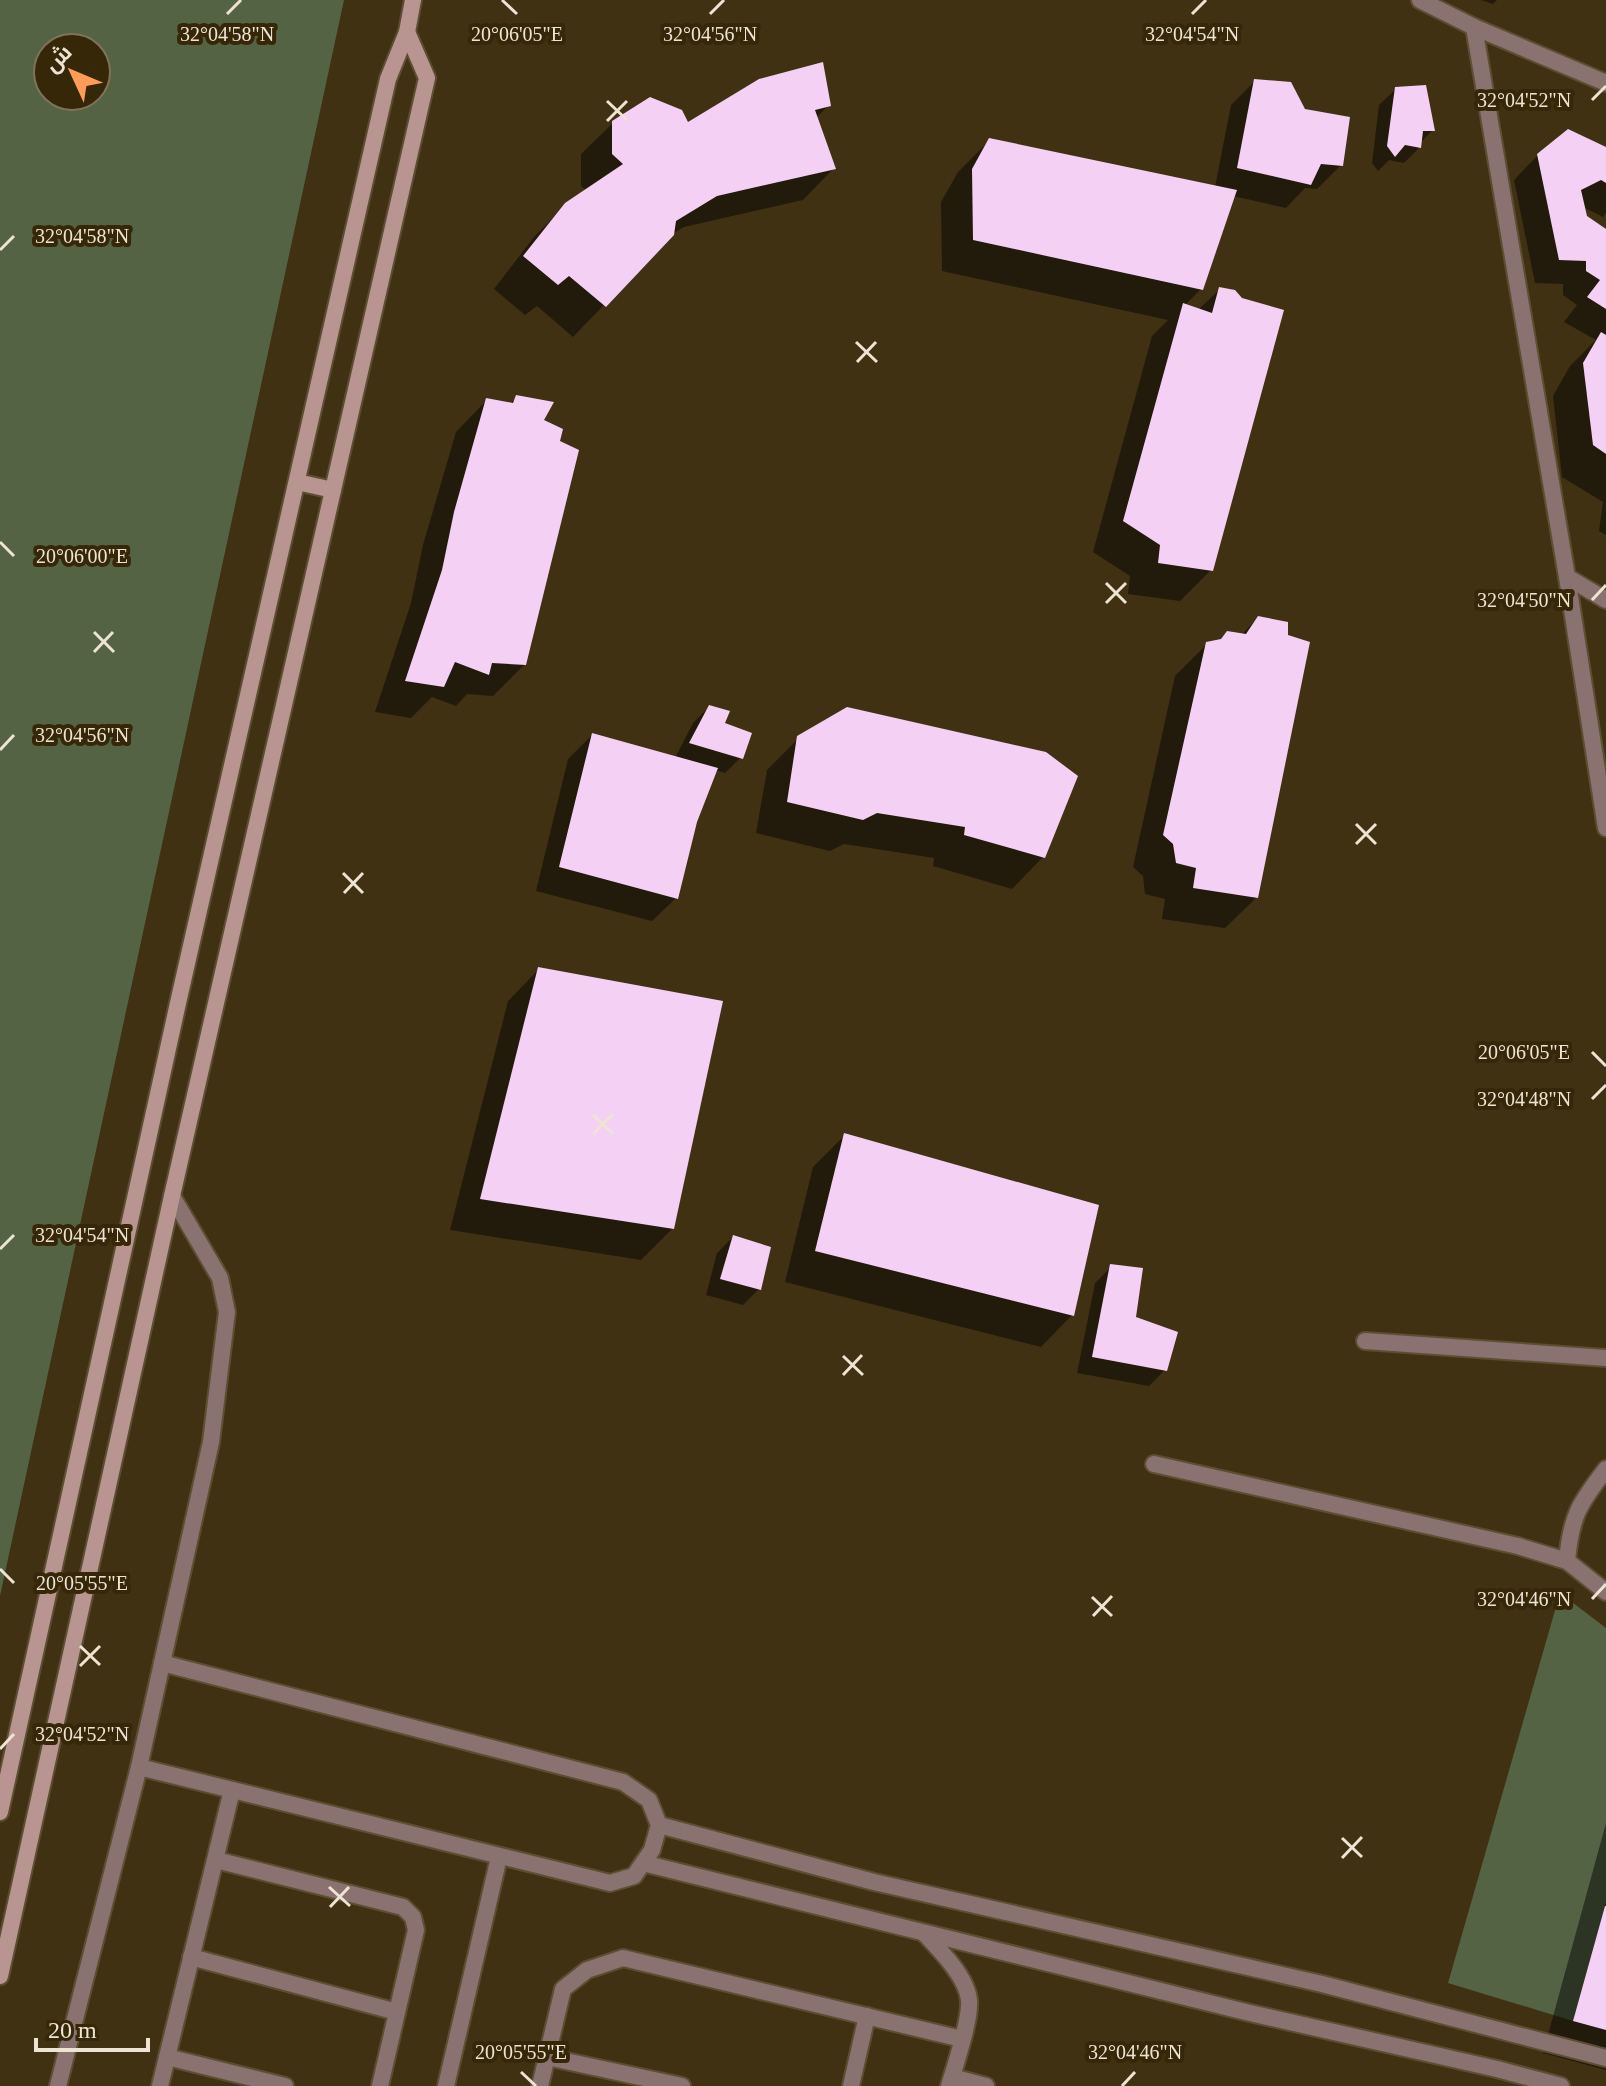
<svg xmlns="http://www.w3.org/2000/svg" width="1606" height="2086" viewBox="0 0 1606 2086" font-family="'Times New Roman',Cairo,serif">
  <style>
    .green { fill: #546344; fill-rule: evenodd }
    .shadow { fill: #0007 }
    .building { fill: #f5d0f5 }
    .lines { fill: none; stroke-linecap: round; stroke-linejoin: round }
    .lane-casing { stroke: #5c4e32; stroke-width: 20 }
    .street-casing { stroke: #5c4e32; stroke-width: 20 }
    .secondary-casing { stroke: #5c4e32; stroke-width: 20 }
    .lane { stroke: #89726f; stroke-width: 16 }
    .street { stroke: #89726f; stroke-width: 16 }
    .secondary { stroke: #b89590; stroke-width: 16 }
    .ticks { fill: none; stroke: #ede4d3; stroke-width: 3 }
    .ticks-label { font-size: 20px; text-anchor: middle; fill: #ede4d3; stroke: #352708; stroke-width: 8; stroke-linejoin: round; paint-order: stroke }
  </style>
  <rect width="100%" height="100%" fill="#403113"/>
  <g class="green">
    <path d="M0 0H344L0 1596ZM96 48V96H48V48Z"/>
    <path d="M1560 1593 1606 1628V1902L1573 2021 1448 1983Z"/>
  </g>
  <g class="shadow">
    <path d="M1481 0H1497L1493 4Z"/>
    <path d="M1255 81 1304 111 1341 165 1317 189 1305 188 1286 208 1233 196 1201 289 1185 305 1198 310 1220 289 1211 570 1180 601 1128 594 1130 576 1093 552 1152 336 1168 320 942 271 941 202 958 172 990 140 1215 187 1231 105Z"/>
    <path d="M1396 89 1433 130 1420 143V147L1404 163 1389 160 1378 171 1372 163 1379 105Z"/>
    <path d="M829 105 816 118 834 168 803 200 684 227 672 234 573 337 537 306 525 315 494 289 534 237 567 204 587 191 581 186V154L613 123 687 125Z"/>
    <path d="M1606 149V213L1603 217 1583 207 1585 217 1606 231V535L1599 531 1603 502 1562 477 1553 396 1570 366 1596 340 1564 322 1577 305 1563 295V284L1535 283 1514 180 1538 155Z"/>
    <path d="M517 397 541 421 558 442 525 664 493 696 467 694 456 706 432 697 411 718 375 712 411 603 423 545 456 432 487 400 509 405Z"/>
    <path d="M1258 618 1257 897 1225 928 1162 919 1165 899 1145 894 1143 876 1133 867 1175 676 1207 644 1241 635Z"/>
    <path d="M709 707 723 724 741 757 725 773 715 770 695 822 676 898 652 921 536 891 568 759 592 735 675 758 693 723Z"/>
    <path d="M799 738 1043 857 1012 889 933 866 934 858 844 844 830 851 756 833 767 770Z"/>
    <path d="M539 969 673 1228 641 1260 450 1230 508 1001Z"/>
    <path d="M845 1135 1072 1315 1041 1347 785 1282 813 1167Z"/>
    <path d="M733 1237 759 1289 743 1305 706 1295 717 1253Z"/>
    <path d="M1111 1267 1134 1319 1165 1370 1149 1386 1077 1373 1095 1283Z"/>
    <path d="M1606 1823V2070L1543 2053Z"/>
  </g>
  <g class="building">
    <path d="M823 62 831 106 815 110 836 169 717 196 676 221 674 235 606 307 569 276 558 285 523 256 565 203 623 164 612 154V121L650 97 682 110 688 122 759 79Z"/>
    <path d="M1254 79 1291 82 1305 109 1350 117 1343 166 1321 164 1311 185 1237 168Z"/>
    <path d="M1426 85 1435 131H1423L1421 148 1405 145 1395 157 1387 146 1395 87Z"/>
    <path d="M1568 129 1606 147V183L1601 180 1581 190 1587 216 1606 229V309L1587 297 1600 280 1586 271V261L1559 260 1537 154Z"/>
    <path d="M989 138 1237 190 1203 290 973 240 972 169Z"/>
    <path d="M1219 287 1235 290 1242 298 1284 310 1213 571 1158 563 1160 545 1123 521 1183 303 1212 313Z"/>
    <path d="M1601 332 1606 335V454L1593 445 1583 363Z"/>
    <path d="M516 395 554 402 544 420 563 429 560 441 579 450 526 665 492 663 489 675 455 662 444 687 405 681 442 570 454 512 486 398 513 403Z"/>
    <path d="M1258 616 1288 622V635L1310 642 1258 898 1193 888 1196 868 1176 863 1173 844 1163 835 1206 642 1221 639 1227 631 1246 634Z"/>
    <path d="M709 705 730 711 725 723 752 733 743 759 689 743Z"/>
    <path d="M847 707 1046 752 1078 776 1045 858 964 835 965 827 877 813 863 820 787 802 797 736Z"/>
    <path d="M592 733 718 768 697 822 678 899 559 867Z"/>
    <path d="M538 967 723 1001 674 1229 480 1199Z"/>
    <path d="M844 1133 1099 1205 1074 1316 815 1251Z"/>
    <path d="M733 1235 771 1247 761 1290 720 1279Z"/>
    <path d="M1110 1264 1143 1268 1136 1317 1178 1332 1167 1371 1092 1357Z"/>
    <path d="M1605 1906H1606V2030L1573 2021Z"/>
  </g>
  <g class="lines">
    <g class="lane-casing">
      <g id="lane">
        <path d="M1365 1341 1606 1358"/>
        <path d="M1154 1464 1518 1546 1567 1561 1606 1592"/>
        <path d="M1567 1561C1571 1516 1579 1504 1606 1469"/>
        <path d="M139 1767 610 1883 634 1876 652 1850 659 1825 649 1800 623 1782 162 1663"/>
        <path d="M659 1825 874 1882 1322 1984 1606 2058"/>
        <path d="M216 1860 403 1907 413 1917 416 1930 380 2086"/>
        <path d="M643 1863 1250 2013 1497 2069 1561 2086"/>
        <path d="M924 1933C939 1949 967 1977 969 2000 971 2019 955 2066 949 2086"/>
        <path d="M191 1957 397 2012"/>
        <path d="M167 2057 285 2086"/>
        <path d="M547 2057 682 2086"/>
        <path d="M952 2077 986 2086"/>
        <path d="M58 2086 139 1767 211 1442 227 1312 220 1278 172 1196"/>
        <path d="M160 2086 232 1790"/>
        <path d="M446 2086 499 1857"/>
        <path d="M540 2086 563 1989 587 1970 623 1958 962 2039"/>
        <path d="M851 2086 867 2016"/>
      </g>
    </g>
    <g class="street-casing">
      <g id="street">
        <path d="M1420 0 1474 27 1606 83"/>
        <path d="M1474 27 1567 577 1606 828"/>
        <path d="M1567 577 1606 600"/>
      </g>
    </g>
    <g class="secondary-casing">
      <g id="secondary">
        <path d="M297 482 333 490"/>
        <path d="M0 1812 178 1003 388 79 407 32 413 0"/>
        <path d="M0 1976 172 1196 427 78 407 32"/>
      </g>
    </g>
    <use href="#lane" class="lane"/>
    <use href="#street" class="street"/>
    <use href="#secondary" class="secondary"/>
  </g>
  <path class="ticks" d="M502 0 517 14M227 14 241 0M710 14 724 0M1192 14 1206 0M1592 100 1606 86M607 101 627 120M607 121 627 101M0 250 14 236M856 342 877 362M857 362 876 342M0 542 14 556M1106 583 1126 603M1592 600 1606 585M1106 603 1126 583M94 632 114 652M94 652 113 632M0 750 14 735M1356 824 1376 844M1356 844 1376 824M343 873 363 893M344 893 363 873M1592 1052 1606 1066M1592 1099 1606 1085M593 1115 613 1134M593 1134 613 1114M0 1249 14 1235M843 1356 863 1375M843 1375 862 1355M0 1569 14 1583M1092 1597 1112 1616M1592 1599 1606 1584M1093 1616 1112 1596M80 1646 100 1665M80 1666 100 1646M0 1749 14 1734M1342 1838 1362 1857M1342 1858 1362 1837M329 1887 350 1906M330 1907 349 1887M521 2072 536 2086M1122 2086 1135 2072"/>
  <g class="ticks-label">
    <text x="517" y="41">20°06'05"E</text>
    <text x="227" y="41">32°04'58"N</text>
    <text x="710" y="41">32°04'56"N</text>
    <text x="1192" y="41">32°04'54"N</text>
    <text x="1524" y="107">32°04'52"N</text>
    <text x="82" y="243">32°04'58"N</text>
    <text x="82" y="563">20°06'00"E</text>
    <text x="1524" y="607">32°04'50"N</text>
    <text x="82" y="742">32°04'56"N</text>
    <text x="1524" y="1059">20°06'05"E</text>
    <text x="1524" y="1106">32°04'48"N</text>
    <text x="82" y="1242">32°04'54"N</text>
    <text x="82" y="1590">20°05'55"E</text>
    <text x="1524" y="1606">32°04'46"N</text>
    <text x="82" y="1741">32°04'52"N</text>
    <text x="1135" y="2059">32°04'46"N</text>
    <text x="521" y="2059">20°05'55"E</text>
  </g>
  <g transform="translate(72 72) rotate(314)"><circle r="38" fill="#352708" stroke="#7f7359" stroke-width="2"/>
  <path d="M0-6L14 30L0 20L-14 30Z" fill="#fe9c58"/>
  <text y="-12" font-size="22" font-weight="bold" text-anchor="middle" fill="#ede4d3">ش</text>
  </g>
  <path d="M36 2038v12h112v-12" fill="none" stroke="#ede4d3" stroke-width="4"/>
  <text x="48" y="2038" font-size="24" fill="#ede4d3" stroke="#352708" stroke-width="6" paint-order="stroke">20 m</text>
</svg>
